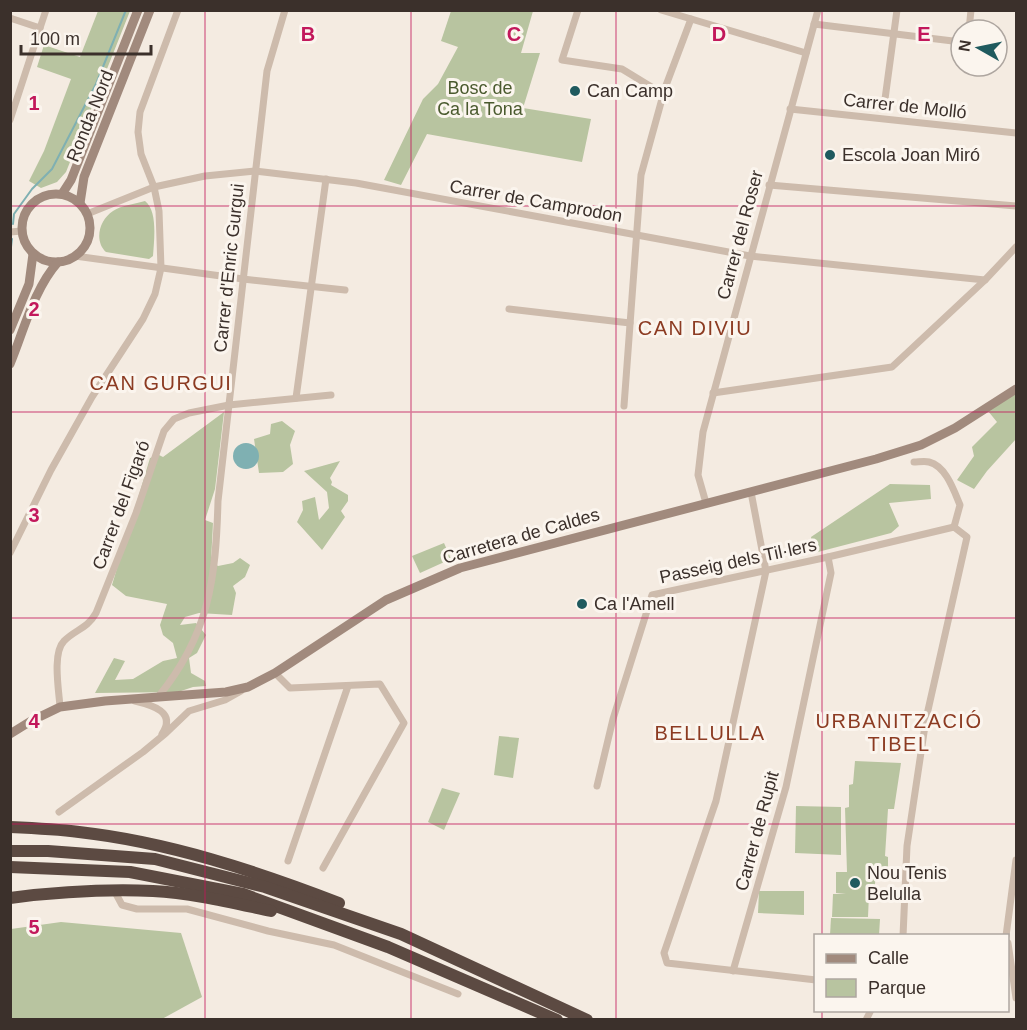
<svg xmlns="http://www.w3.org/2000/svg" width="1027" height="1030" viewBox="0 0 1027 1030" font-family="Helvetica,sans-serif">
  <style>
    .green { fill: #b8c4a0 }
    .water { fill: #7fb0b2 }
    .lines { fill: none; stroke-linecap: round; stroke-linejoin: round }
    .stream { stroke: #7fb0b2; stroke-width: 2 }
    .street { stroke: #cdbbac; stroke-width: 7 }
    .secondary { stroke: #a18a7d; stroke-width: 9 }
    .highway { stroke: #5c4a42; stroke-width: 12 }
    .grid { fill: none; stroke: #c2185b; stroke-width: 1.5; stroke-opacity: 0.55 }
    .poi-dot { fill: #1f5a5e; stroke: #fbf5ee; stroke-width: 2 }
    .labels { text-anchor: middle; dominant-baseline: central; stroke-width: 6; stroke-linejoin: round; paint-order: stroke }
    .park-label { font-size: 18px; fill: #4a5a2e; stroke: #fbf5ee }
    .poi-label { font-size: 18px; fill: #3b302b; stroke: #fbf5ee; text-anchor: start }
    .street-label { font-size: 18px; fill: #3b302b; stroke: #fbf5ee }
    .neighbourhood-label { font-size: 20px; letter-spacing: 1.5px; fill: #8c3b22; stroke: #fbf5ee }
    .grid-label { font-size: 20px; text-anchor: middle; font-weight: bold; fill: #c2185b; stroke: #fbf5ee; stroke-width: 6; stroke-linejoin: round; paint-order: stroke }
  </style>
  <rect width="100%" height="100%" fill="#f4ebe1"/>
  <g class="green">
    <path d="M98 11H130L66 172 57 182 41 188 29 181 44 151 71 79 37 67 44 45 80 57Z"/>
    <path d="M451 11H533L521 53H540L523 108 591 119 582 162 427 134 401 185 384 180 423 99 438 84 458 47 441 41Z"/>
    <path d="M145 201C158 211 154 240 153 256L149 259 106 252C94 241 99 220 113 211 122 205 135 204 145 201Z"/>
    <path d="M1016 393V439L987 471 974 489 957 480 974 456 972 447 997 422 988 411Z"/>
    <path d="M224 412 215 489 205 520 213 523 211 561 218 566 233 563 240 558 250 565 245 577 233 586 236 593 232 615 199 613 185 617 180 625 196 623 206 635 197 653 189 658 191 673 205 681 206 686 193 687 178 692 95 693 114 658 125 661 115 680 133 679 163 661 177 658 173 643 163 635 160 625 167 604 126 596 112 585 150 458 159 455 163 457Z"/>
    <path d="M282 421 295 431 290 445 293 464 283 472 259 473 254 439 270 434 271 424Z"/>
    <path d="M340 461 330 478 332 482 331 485 348 495V501L341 511 345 517 322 550 297 522 303 510 302 501 315 497 319 520 329 508 327 492 304 471Z"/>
    <path d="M890 484 930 485 931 499 889 503 899 526 891 533 814 553 811 537Z"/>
    <path d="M444 543 451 559 420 573 412 556Z"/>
    <path d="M499 736 519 738 513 778 494 775Z"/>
    <path d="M855 761 901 763 894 809H888L885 856 888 857V873H876L874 894H869L868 917H832L833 894H846L836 893V872H847L845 808 849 807V785L853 784Z"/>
    <path d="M442 788 460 793 444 830 428 822Z"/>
    <path d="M796 806 841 807V855L795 853Z"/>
    <path d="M759 891H804V915L758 913Z"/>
    <path d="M831 918 880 919 879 935H830Z"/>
    <path d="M61 922 181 933 202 997 162 1019H11V929Z"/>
  </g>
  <circle class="water" cx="246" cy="456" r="13"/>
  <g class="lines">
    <g class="stream">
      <path d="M13 224 14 214 32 189 52 169 96 84 126 10"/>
      <path d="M10 255 12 239"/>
    </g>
    <g class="street">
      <path d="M578 10 562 60 622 69 663 94"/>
      <path d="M661 10 806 53"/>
      <path d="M10 18 40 28 46 10"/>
      <path d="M814 24 961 42"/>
      <path d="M969 30 971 10"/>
      <path d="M885 99 897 10"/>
      <path d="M790 109 1016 133"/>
      <path d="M10 120 40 28"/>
      <path d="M769 185 1016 206"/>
      <path d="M87 214 154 187 205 176 255 171 356 183 750 256 985 280"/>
      <path d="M10 232 22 231"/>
      <path d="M75 256 243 279 345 290"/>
      <path d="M509 309 630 323"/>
      <path d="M713 393 892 367 985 280 1016 247"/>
      <path d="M296 398 326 179"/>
      <path d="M624 406 641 175 665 88 691 19"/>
      <path d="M914 462C918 462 925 461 929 462 946 466 954 491 960 505L954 527"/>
      <path d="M751 492 766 571 716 801 664 953 667 963 816 980"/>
      <path d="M706 503 698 475 703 432 818 10"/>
      <path d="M10 553 51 470 92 397 143 319 155 294 161 268 159 211 154 187 141 154 138 132 140 112 178 10"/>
      <path d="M275 673 290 688 380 684 404 723 323 868"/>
      <path d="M158 697C209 635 216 579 218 501L267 71 285 10"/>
      <path d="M135 701C152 705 177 712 162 734"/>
      <path d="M60 707C59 691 52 653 64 641 76 629 87 629 96 613L136 513 164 431 174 419 189 413 229 405 331 395"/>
      <path d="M597 786 613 719 652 595 828 557 954 527"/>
      <path d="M59 812 143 752 166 733 189 711 225 700 241 691"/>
      <path d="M288 861 348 686"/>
      <path d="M115 892 122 905 137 909H187L268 931 334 945 458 994"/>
      <path d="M903 936 907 846 926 719 967 537 954 527"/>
      <path d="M1006 936 1016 860"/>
      <path d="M1008 943 1016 998"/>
      <path d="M733 971 786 787 831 573 828 557"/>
      <path d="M866 1020 871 1010"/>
    </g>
    <g class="secondary">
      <path d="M62 194 71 180 138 10"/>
      <circle cx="56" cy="228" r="34"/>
      <path d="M80 203 84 177 150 10"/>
      <path d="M10 330 29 284 33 254"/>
      <path d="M10 364C24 330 34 289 58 262"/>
      <path d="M10 734 31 721 60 707 105 701 226 692 248 687 275 673 386 600 460 568 876 459 921 445 955 428 1016 389"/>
    </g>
    <g class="highway">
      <path d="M10 827C33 828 56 829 79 832 168 842 256 871 339 903"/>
      <path d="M10 851H48L155 859 265 887 401 934 587 1020"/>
      <path d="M10 867 130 872 243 894 388 947 557 1020"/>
      <path d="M10 898C57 892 106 889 153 891 192 893 233 903 271 911"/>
    </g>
  </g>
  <path class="grid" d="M205 10V1020M411 10V1020M616 10V1020M822 10V936M10 206H1016M10 412H1016M10 618H1016M10 824H1016M822 1010V1020"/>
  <g class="poi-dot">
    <circle cx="575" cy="91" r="6"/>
    <circle cx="830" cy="155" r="6"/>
    <circle cx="582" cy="604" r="6"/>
    <circle cx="855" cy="883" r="6"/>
  </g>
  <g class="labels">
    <g class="park-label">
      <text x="480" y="88">Bosc de<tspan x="480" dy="21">Ca la Tona</tspan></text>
    </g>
    <g class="poi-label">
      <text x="587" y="91">Can Camp</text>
      <text x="842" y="155">Escola Joan Miró</text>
      <text x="594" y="604">Ca l'Amell</text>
      <text x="867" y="873">Nou Tenis<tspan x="867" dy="21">Belulla</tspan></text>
    </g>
    <g class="street-label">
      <text transform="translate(905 106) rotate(6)">Carrer de Molló</text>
      <text transform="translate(90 116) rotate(-68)">Ronda Nord</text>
      <text transform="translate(536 201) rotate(10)">Carrer de Camprodon</text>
      <text transform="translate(740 235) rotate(-75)">Carrer del Roser</text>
      <text transform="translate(229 268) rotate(-84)">Carrer d'Enric Gurgui</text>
      <text transform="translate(121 505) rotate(-70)">Carrer del Figaró</text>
      <text transform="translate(521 536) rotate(-16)">Carretera de Caldes</text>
      <text transform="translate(738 561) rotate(-12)">Passeig dels Til·lers</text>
      <text transform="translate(757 831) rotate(-75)">Carrer de Rupit</text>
    </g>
    <g class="neighbourhood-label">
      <text x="695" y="328">CAN DIVIU</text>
      <text x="161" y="383">CAN GURGUI</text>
      <text x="899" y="721">URBANITZACIÓ<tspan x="899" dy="23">TIBEL</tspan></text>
      <text x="710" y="733">BELLULLA</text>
    </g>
  </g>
  <g class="grid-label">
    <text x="308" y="41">B</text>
    <text x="514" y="41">C</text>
    <text x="719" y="41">D</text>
    <text x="924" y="41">E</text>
    <text x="34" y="110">1</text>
    <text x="34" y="316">2</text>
    <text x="34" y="522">3</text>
    <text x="34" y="728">4</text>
    <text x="34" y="934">5</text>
  </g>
  <rect width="1027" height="1030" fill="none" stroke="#3b302b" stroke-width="24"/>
  <rect x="814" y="934" width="195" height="78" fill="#fbf5ee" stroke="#aea6a0" stroke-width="1.5"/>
  <rect x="826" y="954" width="30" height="9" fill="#a18a7d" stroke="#aea6a0" stroke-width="1.5"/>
  <text x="868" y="964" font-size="18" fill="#3b302b">Calle</text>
  <rect x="826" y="979" width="30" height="18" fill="#b8c4a0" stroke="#aea6a0" stroke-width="1.5"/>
  <text x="868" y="994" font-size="18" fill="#3b302b">Parque</text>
  <g transform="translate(979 48) rotate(279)"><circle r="28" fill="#fbf5ee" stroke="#aea6a0" stroke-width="1.5"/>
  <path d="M0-4.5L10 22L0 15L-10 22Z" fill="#1f5a5e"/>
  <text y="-9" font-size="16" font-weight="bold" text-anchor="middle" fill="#3b302b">N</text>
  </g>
  <path d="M21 45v9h130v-9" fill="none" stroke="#3b302b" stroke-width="3"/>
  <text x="30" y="45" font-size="18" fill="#3b302b" stroke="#fbf5ee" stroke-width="4.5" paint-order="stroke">100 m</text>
</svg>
